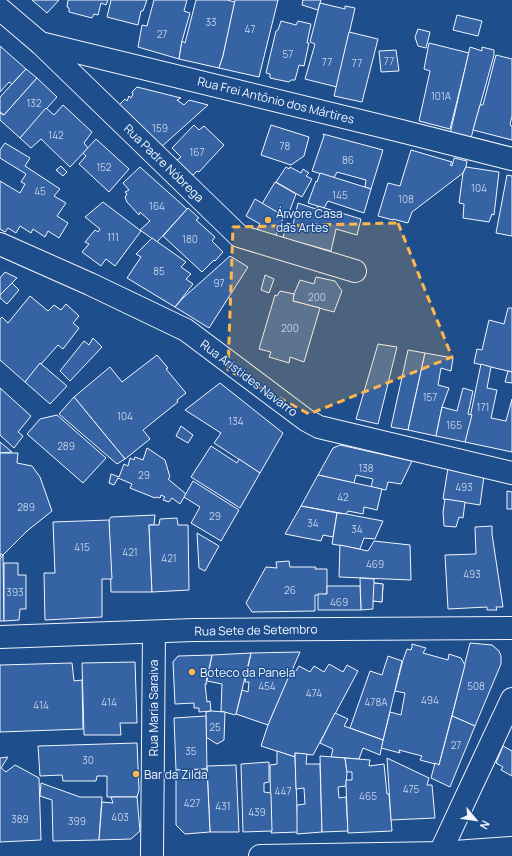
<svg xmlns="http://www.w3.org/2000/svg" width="512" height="856" viewBox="0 0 512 856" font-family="Manrope,sans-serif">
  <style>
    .building { fill: #3563a3; stroke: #f2f6ff }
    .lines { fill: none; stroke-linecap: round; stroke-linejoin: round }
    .minor-casing { stroke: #f2f6ff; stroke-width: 24 }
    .minor { stroke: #1f4e8c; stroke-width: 22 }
    .marked { fill: #ffb74d; fill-opacity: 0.2; stroke: #ffb74d; stroke-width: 3; stroke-dasharray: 8 5; stroke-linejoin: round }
    .poi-dot { fill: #ffb74d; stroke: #1f4e8c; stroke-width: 1.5 }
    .labels { text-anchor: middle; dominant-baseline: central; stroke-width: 3; stroke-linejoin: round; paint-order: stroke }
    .number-label { font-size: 10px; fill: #c3d1e8 }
    .street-label { font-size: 12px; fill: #f2f6ff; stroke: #1f4e8c }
    .poi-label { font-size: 12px; fill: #f2f6ff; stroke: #1f4e8c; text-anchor: start }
  </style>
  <rect width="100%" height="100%" fill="#1f4e8c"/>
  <g class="building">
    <path d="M32 0H59L47 13Z"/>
    <path d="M68 0H108L106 5 101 3 98 15 94 14 92 18 69 12V8L67 7Z"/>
    <path d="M111 0H147L143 11H141L138 25 107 17Z"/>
    <path d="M154 0H187L184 11 190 13 182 41 179 59 138 47 142 25 147 26Z"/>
    <path d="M196 0H227L235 2 223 56 219 68 179 59 182 41 185 43Z"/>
    <path d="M235 0H278L259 77 219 68 223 56Z"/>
    <path d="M303 0H321L318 10 302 5Z"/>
    <path d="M320 3 345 9V6L355 8 337 87 305 79 315 44 310 42Z"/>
    <path d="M457 15 482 21 478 36 453 30Z"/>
    <path d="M281 21 296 25 298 21 311 24 307 43H309L304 66 299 65 295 80H291L289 82 270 78V74L266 73 276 31 278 30Z"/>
    <path d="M418 29 430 32 426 48 418 46 415 37Z"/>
    <path d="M349 32 378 39 362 102 334 96Z"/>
    <path d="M429 43 469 53 450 129 419 121 430 71 424 69Z"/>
    <path d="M0 46 26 69 12 84 9 82 0 92Z"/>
    <path d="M470 47 482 51V47L494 50V55L471 138 450 134Z"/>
    <path d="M396 50 399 71 381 72 379 51Z"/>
    <path d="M496 55 512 59V116L510 125 512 126V140L473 130 480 105H483Z"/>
    <path d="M26 69 37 78 4 115 0 112V97Z"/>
    <path d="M37 78 57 97 20 138 0 120V113L4 115Z"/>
    <path d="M137 87 181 98 177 100 184 105 189 100 208 105 160 148 116 108 125 99 127 101 129 96 131 98 133 94 132 92Z"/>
    <path d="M63 105 92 132 84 143 88 148 70 167 41 139 31 148 20 138 46 108 54 115Z"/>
    <path d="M194 125 199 130 204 126 224 145 199 172 197 171 191 177 175 162 181 157 172 148Z"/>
    <path d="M271 125 309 137 304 156 291 165 261 155Z"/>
    <path d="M323 134 383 150 371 189 365 187 366 180 337 172 334 178 312 171 324 136Z"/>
    <path d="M96 139 129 169 109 192 79 164 86 156 83 153Z"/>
    <path d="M5 143 30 158 25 166 60 189 54 196 66 203 57 216 68 223 59 238 48 231 45 237 33 229 31 233 20 226 16 233 8 228 5 232 0 229V181L20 193 25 184 21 182 26 174 0 158V150Z"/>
    <path d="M411 150 452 162 450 165 452 166 454 158 467 161 466 167 463 173 412 212 408 223 393 219V220L378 216 388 183 400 186Z"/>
    <path d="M61 166 67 172 63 176 56 170Z"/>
    <path d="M140 167 187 209 157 242 140 230 150 221 140 212 139 215 127 202 125 197 127 194 125 192 129 190 123 183Z"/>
    <path d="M286 167 289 169 290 167 301 173 303 169 309 173 306 176 312 179 302 197 276 182Z"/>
    <path d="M466 167 499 172 494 215 492 214 489 222 463 218 464 204 459 203 463 173Z"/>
    <path d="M320 173 371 189 364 213 328 201 324 208 308 203 316 181 317 182Z"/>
    <path d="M507 175 512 176V236L496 233Z"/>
    <path d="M275 182 296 194 287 218 262 204Z"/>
    <path d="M255 199 284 216 275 237 257 229 260 224 246 216Z"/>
    <path d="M103 202 141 231 115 266 106 259 101 266 82 252 89 244 85 242 95 230 98 232 100 229 85 217Z"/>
    <path d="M298 203 316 209 318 206 361 219 357 235 336 229 331 251 283 238 287 223 293 225Z"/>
    <path d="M188 208 199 218 196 220 215 237 212 241 223 252 215 261 214 260 202 272 163 236Z"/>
    <path d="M152 238 186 262 181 267 191 274 186 279 193 284 175 307 127 278 141 257 136 254Z"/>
    <path d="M230 256 248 267 209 328 175 307 183 298Z"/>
    <path d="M5 272 17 278 0 295V278Z"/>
    <path d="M265 275 274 279 269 293 261 290Z"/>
    <path d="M316 277 335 281 342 291 334 312 293 301 294 294 300 280 314 284Z"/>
    <path d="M12 283 19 290 7 304 0 298V295Z"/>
    <path d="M280 291 294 294 293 301 320 308 304 362 290 357 289 363 269 357 271 352 259 349 275 295 277 296Z"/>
    <path d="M30 296 48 311 54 305 61 310 66 304 79 316 73 323 79 328 63 349 58 345 25 382 0 360V319L2 317 8 323Z"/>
    <path d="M508 308H512V372L474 363 477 349 482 350 489 320 504 324Z"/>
    <path d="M93 338 102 347 70 381 60 371 84 341 89 345Z"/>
    <path d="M378 344 397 347 378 424 356 419Z"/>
    <path d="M408 350 425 353 408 430 391 427Z"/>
    <path d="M425 353 453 358 451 371 441 368 438 385 449 388 442 407 436 436 408 430Z"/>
    <path d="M157 355 168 368 166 369 186 393 177 400 178 402 143 430 150 439 125 459 74 397 110 367 122 382Z"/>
    <path d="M40 363 67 386 50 404 25 382Z"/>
    <path d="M481 364 491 367 487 388 497 390 491 418 506 421 512 399V452L465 442Z"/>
    <path d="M508 371 512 372V383L505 382Z"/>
    <path d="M220 383 283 433 260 473 214 443 221 433 185 410Z"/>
    <path d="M0 388 31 416 18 432 23 436 14 448 0 435Z"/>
    <path d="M463 388 473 391 468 414 472 415 465 442 436 436 442 407 457 411Z"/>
    <path d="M74 397 125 459 117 464 59 414Z"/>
    <path d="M57 415 106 458 83 483 27 434 40 419Z"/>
    <path d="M181 426 193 435 188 443 176 436Z"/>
    <path d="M0 442 12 452 0 453Z"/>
    <path d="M340 445 412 461 401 484 388 482 386 490 371 487 373 479 356 475 354 483 318 475 333 448Z"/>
    <path d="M211 446 237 463 239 459 260 473 240 508 191 477Z"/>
    <path d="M147 448 165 460 170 477 168 479 186 494 180 504 172 498 169 502 163 500 165 497 161 495 160 498 156 497 155 498 130 488 132 484 118 478 114 485 109 483 111 474 119 477 124 464 128 466 130 458 134 460 135 457 143 460Z"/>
    <path d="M0 453H18L17 463 32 466 40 477 52 511 27 531 3 555 1 554 0 557Z"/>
    <path d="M448 468 484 476 480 505 443 499Z"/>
    <path d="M318 475 382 489 377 510 364 507 363 514 348 511 346 514 301 506Z"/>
    <path d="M193 481 239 510 221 541 191 523 200 507 184 497Z"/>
    <path d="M507 491 512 492V509H507Z"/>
    <path d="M445 499 465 502 463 518 459 517 456 527 444 526 443 512Z"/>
    <path d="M301 506 337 513 333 537 323 535 321 541 285 534Z"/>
    <path d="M337 513 346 514 383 521 375 539 364 538 360 549 332 544Z"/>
    <path d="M155 515 154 525H149L152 592H111L109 520 111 517Z"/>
    <path d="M177 518 178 525H188L189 590 152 592 149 525H159L160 519Z"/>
    <path d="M109 520 112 579H102V617L45 620 44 573H55L53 522Z"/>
    <path d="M492 526V534L503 607H496L497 610H487V607L448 609 445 555 476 554 475 527Z"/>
    <path d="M197 533 219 546 205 571 199 568Z"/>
    <path d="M374 541 410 545 411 580 339 577 340 545 368 551Z"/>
    <path d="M3 555 4 621H0V559Z"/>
    <path d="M289 561 290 567H316L315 569H327V594L315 595V611L252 612 246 603 266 567 277 568 276 562Z"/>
    <path d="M4 563H18V575H26V609H20L19 620 4 621Z"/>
    <path d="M360 578 374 579V583L383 584 382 602 373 601V609L361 610Z"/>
    <path d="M374 583 383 584 382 602 373 601Z"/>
    <path d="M327 586H360L361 610H318V594H327Z"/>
    <path d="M470 643 492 645 499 651 501 656V664L475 726 452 716Z"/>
    <path d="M412 644 426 648 423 653 448 660 449 654 461 658 465 665 439 765 420 760 422 756 399 750 400 753 381 748 390 712 401 715 405 693 395 691 403 660 407 649 411 650 412 647Z"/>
    <path d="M300 652 268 725 236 714 242 690 248 692 249 682H245L251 653Z"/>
    <path d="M251 653 236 714 235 715 221 711 222 684 207 681 212 655Z"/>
    <path d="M212 655 206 682 207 684H205L207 702 210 701 211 711 199 712V708H194V703L175 704 173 662 178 656Z"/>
    <path d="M388 656 402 661 383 740 350 728 370 671 382 675Z"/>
    <path d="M135 662 137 723H120L121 735H84L82 663Z"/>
    <path d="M72 663 74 681 82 680 83 729 0 732V665Z"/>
    <path d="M329 664 343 672 347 665 358 671 313 755 295 753V757L261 746 268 725 292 669 296 671 299 666 310 672 314 666 324 672Z"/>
    <path d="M211 711 225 712 224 740 217 744 206 737V712Z"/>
    <path d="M335 713 348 719 344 726 383 740 380 755 363 748 359 759 331 757 333 749 320 743Z"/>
    <path d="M206 716 207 769 176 770 174 718Z"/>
    <path d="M452 716 475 726 450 787 431 778 435 763 439 765Z"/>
    <path d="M137 743 139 790 137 797H107V776H97L96 781H63L62 775 40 776 38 746Z"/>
    <path d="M503 746 512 751V776L501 770 503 767 496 763Z"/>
    <path d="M277 751 295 757 298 832 271 833 270 765 277 764Z"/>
    <path d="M295 753 307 754 306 764H320L322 832 297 834V805L305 804 304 788 296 789Z"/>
    <path d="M320 756 345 758 347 772 346 786 338 787 339 798 346 797 348 831 322 832Z"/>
    <path d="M8 757 1 768 6 772 15 765 17 766 39 778 41 840 0 842V758Z"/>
    <path d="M345 758 370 760 369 766 384 764 387 794H389L392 831 348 833 346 786V780H352V772H347Z"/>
    <path d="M387 758 429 778 427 785H432L435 818 391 820Z"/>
    <path d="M269 762V782L264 783V792L271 793 272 831 243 832 241 764Z"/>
    <path d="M236 765 239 832H210L207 766Z"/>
    <path d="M207 769 210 832 185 834 176 825V770Z"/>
    <path d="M41 783 80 797H102L99 840 53 841 52 800 40 796Z"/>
    <path d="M111 797H137L140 831 131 839 99 840 102 802 113 803Z"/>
  </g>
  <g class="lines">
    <g class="minor-casing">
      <g id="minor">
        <path d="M0 9 40 43 239 236 355 271"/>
        <path d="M40 43 397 130 512 159"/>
        <path d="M0 244 90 284 186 330 306 420 319 427 512 473"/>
        <path d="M0 637 194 630 512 628"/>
        <path d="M440 853 512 699"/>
        <path d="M152 856 154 632"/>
        <path d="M260 856 440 853 512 848"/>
      </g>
    </g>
    <use href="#minor" class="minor"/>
  </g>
  <path class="marked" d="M398 223 452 357 309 414 228 370 233 227Z"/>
  <g class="poi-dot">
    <circle cx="268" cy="220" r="4"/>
    <circle cx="192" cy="672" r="4"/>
    <circle cx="136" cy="774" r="4"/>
  </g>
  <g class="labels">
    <g class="number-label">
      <text x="211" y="22">33</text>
      <text x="250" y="29">47</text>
      <text x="162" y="34">27</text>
      <text x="288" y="54">57</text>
      <text x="389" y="61">77</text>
      <text x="327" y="62">77</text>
      <text x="357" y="63">77</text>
      <text x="441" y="96">101A</text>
      <text x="34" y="103">132</text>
      <text x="160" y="128">159</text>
      <text x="56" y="135">142</text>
      <text x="285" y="146">78</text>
      <text x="197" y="152">167</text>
      <text x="348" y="160">86</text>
      <text x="104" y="167">152</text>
      <text x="479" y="188">104</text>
      <text x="40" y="191">45</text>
      <text x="340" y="195">145</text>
      <text x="406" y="199">108</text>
      <text x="157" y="206">164</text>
      <text x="113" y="237">111</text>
      <text x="190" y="239">180</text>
      <text x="159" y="271">85</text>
      <text x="219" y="283">97</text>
      <text x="317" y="297">200</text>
      <text x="290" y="328">200</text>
      <text x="430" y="397">157</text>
      <text x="483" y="407">171</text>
      <text x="125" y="416">104</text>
      <text x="236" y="421">134</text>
      <text x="454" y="425">165</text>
      <text x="66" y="446">289</text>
      <text x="366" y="468">138</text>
      <text x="144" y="475">29</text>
      <text x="464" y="487">493</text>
      <text x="343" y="497">42</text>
      <text x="26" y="507">289</text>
      <text x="215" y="516">29</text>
      <text x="313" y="523">34</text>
      <text x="357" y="529">34</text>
      <text x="82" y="547">415</text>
      <text x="130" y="552">421</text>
      <text x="169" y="558">421</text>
      <text x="375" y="564">469</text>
      <text x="472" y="574">493</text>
      <text x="290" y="590">26</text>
      <text x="15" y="592">393</text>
      <text x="339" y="602">469</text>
      <text x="267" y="686">454</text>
      <text x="476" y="686">508</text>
      <text x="314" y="693">474</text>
      <text x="430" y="700">494</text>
      <text x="109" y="702">414</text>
      <text x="376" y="702">478A</text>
      <text x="41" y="705">414</text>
      <text x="215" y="727">25</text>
      <text x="456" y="745">27</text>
      <text x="191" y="751">35</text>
      <text x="88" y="760">30</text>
      <text x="411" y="789">475</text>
      <text x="283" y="791">447</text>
      <text x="368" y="796">465</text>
      <text x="192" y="803">427</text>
      <text x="223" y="806">431</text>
      <text x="257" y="812">439</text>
      <text x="120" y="817">403</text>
      <text x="20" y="819">389</text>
      <text x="77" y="821">399</text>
    </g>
    <g class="street-label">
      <text transform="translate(276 100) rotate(14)">Rua Frei Antônio dos Mártires</text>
      <text transform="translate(164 163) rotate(44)">Rua Padre Nóbrega</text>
      <text transform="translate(249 378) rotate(37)">Rua Aristides Navarro</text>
      <text transform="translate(256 630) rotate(-1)">Rua Sete de Setembro</text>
      <text transform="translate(153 708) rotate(-90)">Rua Maria Saraiva</text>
    </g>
    <g class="poi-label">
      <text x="276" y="213">Árvore Casa<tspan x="276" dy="14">das Artes</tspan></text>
      <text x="200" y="672">Boteco da Panela</text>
      <text x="144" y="774">Bar da Zilda</text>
    </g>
  </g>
  <g transform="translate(476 820) rotate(119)" stroke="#1f4e8c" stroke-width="3" paint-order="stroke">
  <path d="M0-3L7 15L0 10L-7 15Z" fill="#f2f6ff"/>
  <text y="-6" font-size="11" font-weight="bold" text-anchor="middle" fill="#f2f6ff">N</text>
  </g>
</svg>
